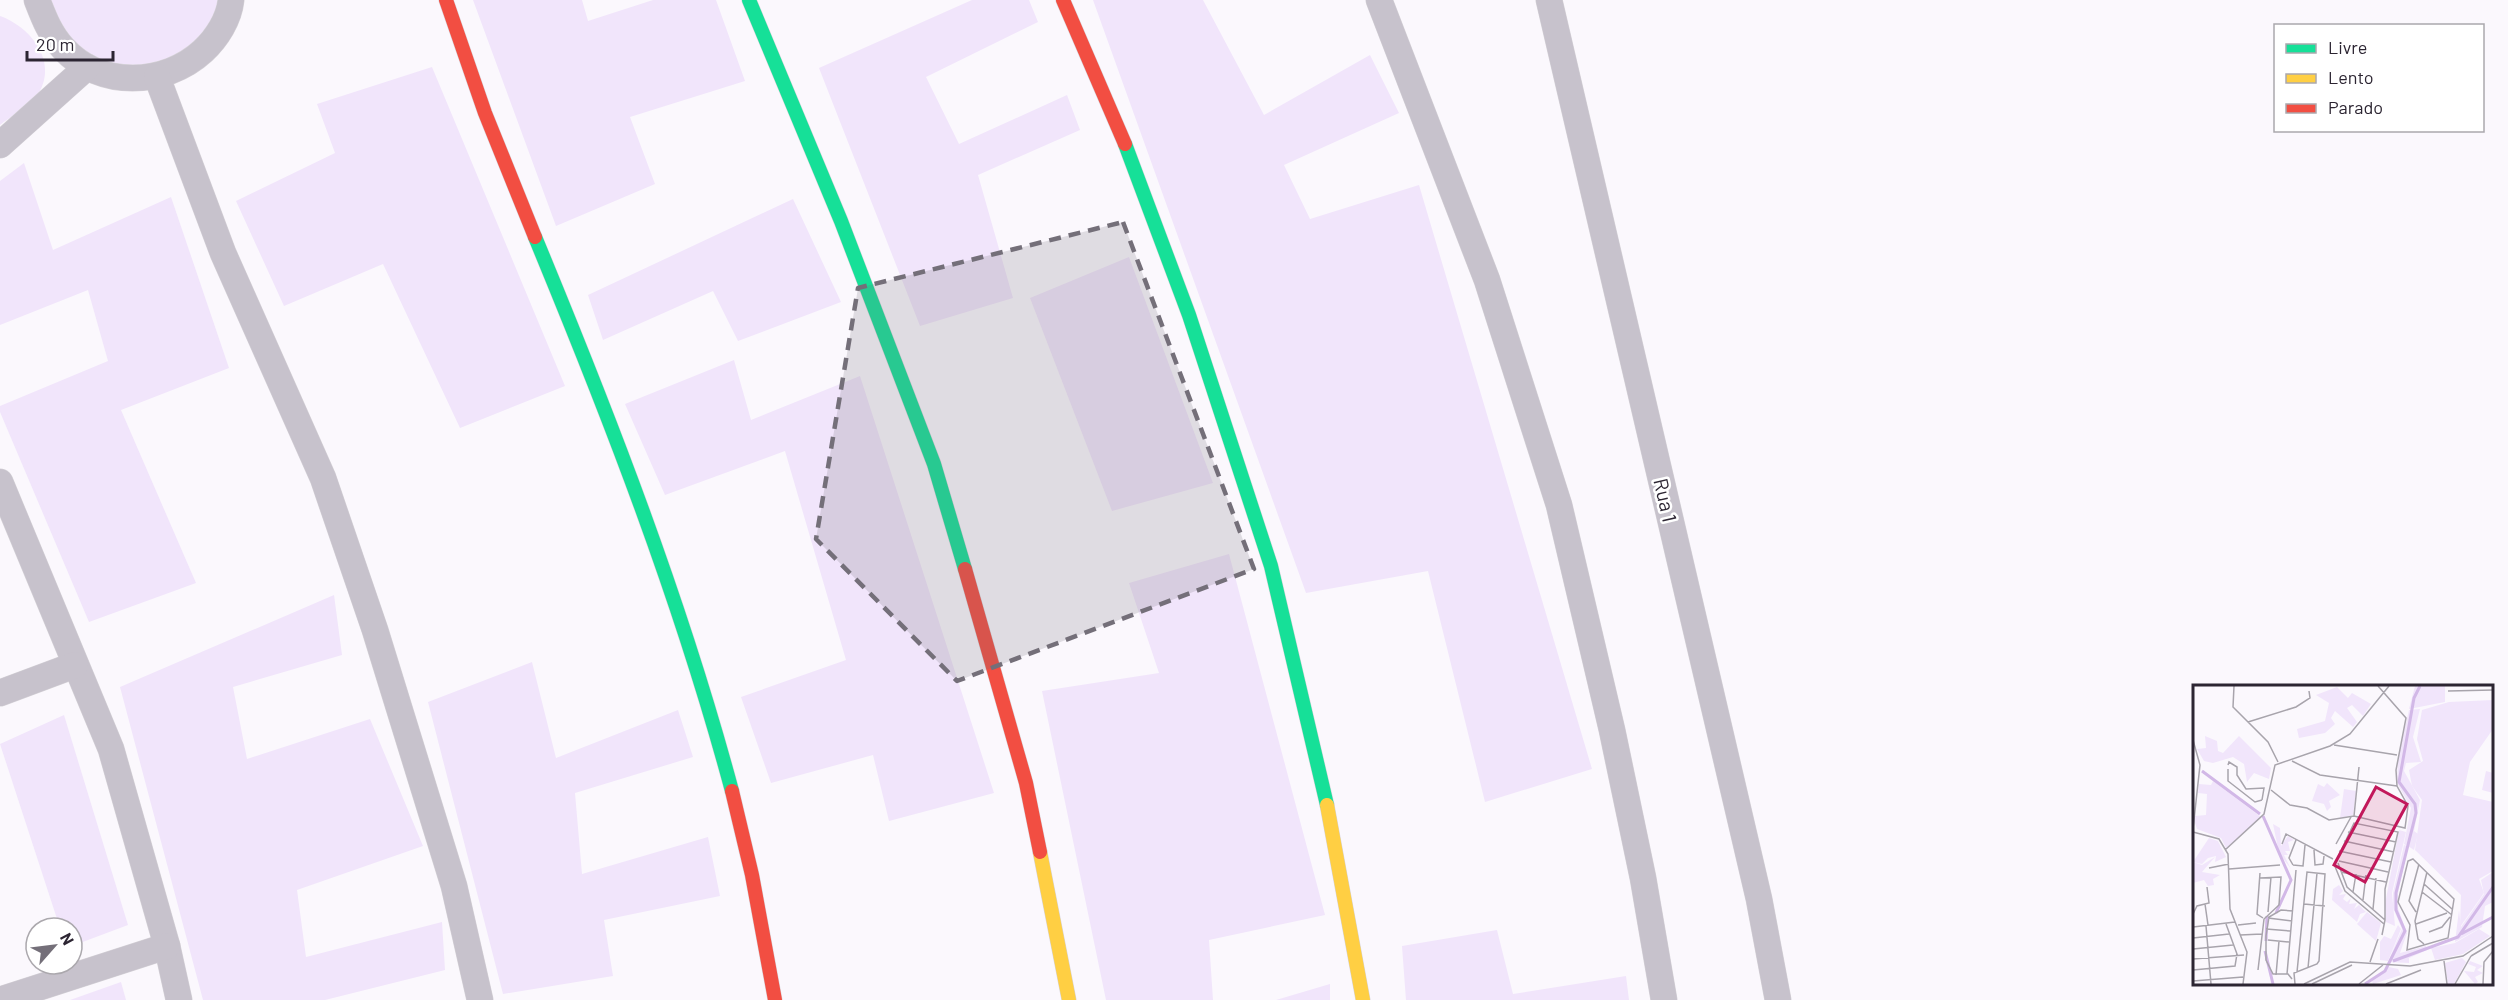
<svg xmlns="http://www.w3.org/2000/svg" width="2508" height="1000" viewBox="0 0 2508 1000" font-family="Barlow,sans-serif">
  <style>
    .green { fill: #f1e5fb }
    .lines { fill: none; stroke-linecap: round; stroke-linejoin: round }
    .street-casing { stroke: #d6d3d8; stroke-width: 27 }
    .fast-casing { stroke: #d6d3d8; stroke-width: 15 }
    .slow-casing { stroke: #d6d3d8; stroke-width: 15 }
    .jam-casing { stroke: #d6d3d8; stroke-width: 15 }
    .street { stroke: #c7c2cc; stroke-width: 26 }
    .fast { stroke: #16e098; stroke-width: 14 }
    .slow { stroke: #ffcf43; stroke-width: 14 }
    .jam { stroke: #f24e42; stroke-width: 14 }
    .marked { fill: #746f79; fill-opacity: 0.2; stroke: #746f79; stroke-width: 4.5; stroke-dasharray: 12 8; stroke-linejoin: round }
    .labels { text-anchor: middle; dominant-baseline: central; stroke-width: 5; stroke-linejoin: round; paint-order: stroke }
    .street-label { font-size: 20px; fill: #2c2532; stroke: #fff }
    .inset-river { fill: none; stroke: #d2b8e7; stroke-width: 3 }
    .inset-road { fill: none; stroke: #a8a4ac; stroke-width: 1.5 }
    .view { fill: #c2185b; fill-opacity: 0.15; stroke: #c2185b; stroke-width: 3 }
    .inset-edge { fill: none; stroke: #2c2532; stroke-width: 3 }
  </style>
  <rect width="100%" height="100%" fill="#fbf8fd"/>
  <g class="green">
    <path d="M49 0H220C207 49 159 77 110 63 98 60 83 53 74 44 61 30 55 17 49 0Z"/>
    <path d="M473 0H582L588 21 653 0H716L745 81 630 117 655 184 556 226Z"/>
    <path d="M972 0H1029L1038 22 926 77 959 144 1067 95 1080 130 978 175 1013 298 920 326 819 68Z"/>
    <path d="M1093 0H1203L1264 115 1370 55 1399 113 1284 165 1310 219 1419 185 1592 769 1485 802 1428 571 1306 593Z"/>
    <path d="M0 16C31 27 60 63 37 96 29 107 11 116 0 125Z"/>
    <path d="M432 67 565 386 460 428 383 264 284 306 236 201 335 153 317 104Z"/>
    <path d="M24 163 53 250 171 197 229 368 121 410 196 583 89 622 0 412V406L108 361 88 290 0 325V181Z"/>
    <path d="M793 199 841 302 738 341 713 291 603 340 588 295Z"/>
    <path d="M1129 257 1213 483 1112 511 1030 298Z"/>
    <path d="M734 360 751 420 860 376 994 793 889 821 873 755 771 783 741 697 846 660 785 451 665 495 625 404Z"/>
    <path d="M1229 554 1325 915 1209 940 1213 1000H1106L1042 691 1159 673 1129 583Z"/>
    <path d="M334 595 342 655 233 687 247 759 370 719 423 846 297 890 306 957 442 922 445 970 325 1000H203L120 687Z"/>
    <path d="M532 662 556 758 678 710 693 757 575 793 582 874 708 837 720 896 604 920 613 976 503 994 428 702Z"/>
    <path d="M64 715 128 925 72 946V928H60L0 744Z"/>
    <path d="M1497 930 1513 994 1626 976 1629 1000H1406L1402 946Z"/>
    <path d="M121 982 126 1000H70Z"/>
    <path d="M1330 984V1000H1276Z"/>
  </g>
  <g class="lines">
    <g class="street-casing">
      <g id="street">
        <path d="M37 0C44 18 50 34 63 48 100 89 165 86 203 51 217 38 229 19 231 0"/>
        <path d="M1379 0 1487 280 1559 505 1612 730 1643 878 1664 1000"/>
        <path d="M1549 0 1759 899 1778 1000"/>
        <path d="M157 77 223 253 323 478 375 630 454 886 480 1000"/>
        <path d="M0 145 87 67"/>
        <path d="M0 482 111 749 167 946 179 1000"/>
        <path d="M0 693 75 665"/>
        <path d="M0 1000 167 946"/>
      </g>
    </g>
    <g class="fast-casing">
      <g id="fast">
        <path d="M749 0 841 221 934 464 965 569"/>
        <path d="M1125 144 1189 315 1271 566 1327 805"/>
        <path d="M535 237C610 418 681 601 732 791"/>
      </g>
    </g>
    <g class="slow-casing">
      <g id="slow">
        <path d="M1327 805 1363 1000"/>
        <path d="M1040 852 1069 1000"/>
      </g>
    </g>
    <g class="jam-casing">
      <g id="jam">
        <path d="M446 0 485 113 535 237"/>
        <path d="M1063 0 1125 144"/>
        <path d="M965 569 1026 783 1040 852"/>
        <path d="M732 791 752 875 775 1000"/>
      </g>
    </g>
    <use href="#street" class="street"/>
    <use href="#fast" class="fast"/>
    <use href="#slow" class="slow"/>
    <use href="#jam" class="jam"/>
  </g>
  <path class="marked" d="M1123 222 1254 569 957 681 816 539 858 288Z"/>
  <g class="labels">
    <g class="street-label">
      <text transform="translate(1666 500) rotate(77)">Rua 1</text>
    </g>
  </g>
  <g transform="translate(2193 685)">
    <rect width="300" height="300" fill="#fbf8fd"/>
    <path d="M300 15V44L277 77 270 110 300 117V186L286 194 291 208 267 242 268 210 222 165 229 115 219 101 216 85 230 76 224 54 229 25 256 17ZM293 86 300 88V108L289 105ZM20 96 68 132 33 163 28 153 4 144 1 135 2 131 13 130 14 109 5 108 6 99 18 100ZM151 104 163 106 160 130 147 133ZM80 139 87 143 88 161 95 151 101 155 95 157 97 166H92L95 170H91L98 184 86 168ZM206 145 213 147 199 208 202 241 193 237 192 219ZM16 153 25 156 33 172 22 177 23 171 15 173 9 179 0 177ZM146 200 150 206 146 210 153 209 150 214 154 217 158 213 156 219 164 218 161 224 166 220 173 227 167 229 164 237 139 215 140 204ZM205 240 208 244 195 276 187 275V257L191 251 198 254ZM286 244 297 251 270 269 242 275 238 263 262 258ZM196 282 205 284 208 290 180 299 179 296Z" fill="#f1e5fb"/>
    <path d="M222 1H252V17L216 24ZM144 2 155 13 159 8 178 19 170 31 159 20 154 23 164 37 160 42 142 26 138 33 142 39 132 48 106 53 104 44 132 36 136 18 123 10ZM227 24 220 52 228 77 213 78 211 86 227 115 221 146 225 149 221 165 215 161 203 218 214 248 207 268 233 261 234 265 216 273V278L195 277 209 244 200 223V208L211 160 214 161 211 159 218 123 204 98 205 73 216 25ZM12 51 24 56 25 66 30 68 46 51 78 83 76 94 61 88 54 97 51 79 40 72 20 78 11 76 4 64 13 63ZM134 98 147 110 136 116 138 122 134 126 131 119 119 116 125 99 131 102ZM22 172 9 187 27 190 20 194 21 200 15 201 11 195 0 198V177L9 180ZM300 187V217L292 221 289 242 262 257 266 225 268 242 291 209 288 195ZM269 273 273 277 261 299H255L252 278ZM277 276 290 281 284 285 290 288 282 292 285 297 282 299 271 286 281 287 283 282 275 279Z" fill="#f1e5fb"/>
    <path d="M174 227 188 238 183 256 164 239Z" fill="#f1e5fb"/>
    <path class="inset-river" d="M9 86 67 129M70 131 98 195 83 228M268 249 300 232M73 256 74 231M72 266 80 299M200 276 265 252 300 202M172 299 192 286 212 246 203 225V208L223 128 222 119 206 97 221 13 227 1"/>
    <path class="inset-road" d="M41 1 40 22 75 57 85 77M255 6 300 5M55 37 103 22 117 13 116 6M0 55 7 80 0 144M141 60 204 70M99 76 127 90 204 101M35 80 36 77 44 82V90L53 104 71 103 69 115M35 84V96L62 117 69 115M78 105 97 120 114 123 136 135 161 131 212 143 215 121 204 101 203 85 213 33 185 1M161 131 166 82M0 147 26 154 35 169 37 224 54 267 50 299M155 147 203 157M151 156 201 167M89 159 93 149 140 174M143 159 158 132M32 165 71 129 82 80 137 61 157 49 196 1M121 165 122 180 130 179 131 171M146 166 198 177M145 172 161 138 205 147 192 204V235M220 174 261 214 255 253 214 265 217 240 205 217 215 176ZM146 176 195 187M145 178 154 202 192 235 189 250M141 179 152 206 191 239M100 180 110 181 112 160M100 180 96 173 103 155M16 183 36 179M36 184 87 180M148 187 193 197M67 188 64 229 70 233M231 199 259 224M160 207 163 189M229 207 259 230M170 215 173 190M12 219 15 240M111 219 132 221M180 224 183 193M75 227 78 192M223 227 216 216 226 179M0 229 4 221 16 218 14 202M75 233 99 236M223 239 254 228M45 240 63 238M13 241 18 299M0 242 42 237M73 244 97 246M236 247 249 242 257 232M47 250 69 249M0 253 36 249M75 255 96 257M231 259 225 254 222 236 234 187M0 264 40 260M278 271 300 258M0 274 51 270M251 276 254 299M177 277 185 254M115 283 124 188M0 285 42 281 44 269 33 239M65 285 71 234 86 220 88 192 67 193M94 289 103 185M83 290 86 256M99 294 95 289H80L73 275V251L76 232 88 225 100 226M0 296 50 292M102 299 101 288 124 279 126 276 132 189 114 187 104 287M111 299 157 277 217 281 270 271 300 251M119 299 159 280M166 299 190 280M193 299 228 285M262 299 278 271M290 299 291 277 300 266"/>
    <path class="view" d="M183 102 214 119 172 197 141 180Z"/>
    <rect width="300" height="300" class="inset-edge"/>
  </g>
  <rect x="2274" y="24" width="210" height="108" fill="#ffffff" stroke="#aba8ad" stroke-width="1.5"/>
  <rect x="2286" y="44" width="30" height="9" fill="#16e098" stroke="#aba8ad" stroke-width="1.5"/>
  <text x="2328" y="54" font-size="18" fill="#2c2532">Livre</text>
  <rect x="2286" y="74" width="30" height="9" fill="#ffcf43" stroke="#aba8ad" stroke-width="1.5"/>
  <text x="2328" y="84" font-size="18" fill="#2c2532">Lento</text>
  <rect x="2286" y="104" width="30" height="9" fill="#f24e42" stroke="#aba8ad" stroke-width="1.5"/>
  <text x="2328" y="114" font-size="18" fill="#2c2532">Parado</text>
  <g transform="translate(54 946) rotate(62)"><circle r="28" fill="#ffffff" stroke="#aba8ad" stroke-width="1.5"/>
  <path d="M0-4.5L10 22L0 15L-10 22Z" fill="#746f79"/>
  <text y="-9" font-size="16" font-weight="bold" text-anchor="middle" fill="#2c2532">N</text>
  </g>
  <path d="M27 51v9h86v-9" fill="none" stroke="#2c2532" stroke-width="3"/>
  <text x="36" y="51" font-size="18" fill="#2c2532" stroke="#ffffff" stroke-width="4.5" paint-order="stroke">20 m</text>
</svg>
